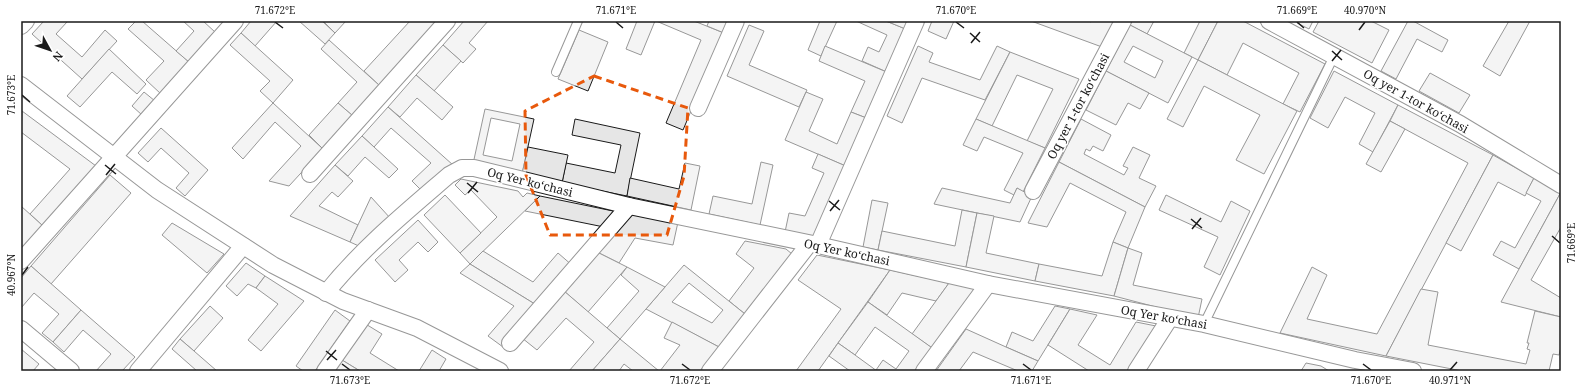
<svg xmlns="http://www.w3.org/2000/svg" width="1582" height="392" viewBox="0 0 1582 392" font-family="'Noto Serif',serif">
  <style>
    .building { fill: #e6e6e6; stroke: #1a1a1a; fill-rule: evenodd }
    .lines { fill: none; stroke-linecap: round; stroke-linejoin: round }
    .lane-casing { stroke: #1a1a1a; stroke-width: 10 }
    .street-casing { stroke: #1a1a1a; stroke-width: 18 }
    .lane { stroke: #fff; stroke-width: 8 }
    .street { stroke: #fff; stroke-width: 16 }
    .marked { fill: none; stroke: #e8590c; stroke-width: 3; stroke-dasharray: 8 5; stroke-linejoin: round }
    .ticks { fill: none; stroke: #1a1a1a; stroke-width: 1.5 }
    .labels { text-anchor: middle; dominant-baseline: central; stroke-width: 3; stroke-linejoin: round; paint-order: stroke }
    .street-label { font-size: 12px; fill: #1a1a1a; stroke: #fff }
    .neatline { fill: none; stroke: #1a1a1a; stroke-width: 1.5 }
    .ticks-label { font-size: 10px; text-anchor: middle; fill: #1a1a1a }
  </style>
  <rect width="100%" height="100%" fill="#fff"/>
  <g class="building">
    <path d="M44 21H65L67 22 56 34 82 57 105 30 117 41 82 79 32 34Z"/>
    <path d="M136 21H142L189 62 161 94 146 80 164 61 128 29Z"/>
    <path d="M183 21H203L215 32 189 62 176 51 194 31Z"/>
    <path d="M251 21H277L255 46 241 33Z"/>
    <path d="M299 21H322L335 33 325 44Z"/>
    <path d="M323 21H346L335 33Z"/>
    <path d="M410 21H433L436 24 380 86 364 71Z"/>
    <path d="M464 21H488L469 43 476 49 463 63 443 45Z"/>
    <path d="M637 21H655L641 55 626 49Z"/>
    <path d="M656 21H694L724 33 683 130 666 123 701 40Z"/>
    <path d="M709 21H729L724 33 707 26Z"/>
    <path d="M820 21H837L821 56 808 50Z"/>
    <path d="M856 21H886L908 30 889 73 862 61 868 47 879 52 887 35Z"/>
    <path d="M886 21H912L908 30Z"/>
    <path d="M932 21H954L946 39 928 31Z"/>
    <path d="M1031 21H1088L1091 22 1092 21H1115L1102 47Z"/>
    <path d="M1132 21H1154L1147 34 1130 25Z"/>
    <path d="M1200 21H1218L1198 60 1184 53Z"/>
    <path d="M1218 21H1243L1325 64 1300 112 1283 104 1299 73 1243 43 1227 75 1198 60Z"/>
    <path d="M1298 21H1313L1309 29 1297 23Z"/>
    <path d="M1319 21H1371L1389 30 1372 63 1313 32Z"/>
    <path d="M1408 21H1413L1448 40 1442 52 1417 39 1396 79 1381 71Z"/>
    <path d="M1509 21H1530L1500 76 1483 66Z"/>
    <path d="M749 25 764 31 749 65 807 90 799 107 727 76Z"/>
    <path d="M1130 25 1192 57 1168 103 1106 71ZM1133 46 1163 61 1155 78 1124 62Z"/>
    <path d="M579 30 608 42 588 91 558 79Z"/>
    <path d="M241 33 293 80 273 103 260 91 270 81 230 45Z"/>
    <path d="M329 40 380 86 353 116 338 103 357 82 321 49Z"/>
    <path d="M443 45 461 61 434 91 416 75Z"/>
    <path d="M825 46 889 73 869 119 851 112 865 81 819 61Z"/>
    <path d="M918 46 933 53 929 62 980 80 997 46 1010 52 985 100 922 78 902 123 887 116Z"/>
    <path d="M109 49 146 84 137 94 112 72 80 107 67 96Z"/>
    <path d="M1010 52 1079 79 1045 148 1027 141 1053 89 1017 75 992 126 976 119Z"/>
    <path d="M1198 60 1297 111 1264 174 1236 160 1260 115 1204 86 1183 127 1167 119Z"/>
    <path d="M1106 71 1149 93 1140 109 1128 103 1116 125 1086 110Z"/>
    <path d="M1334 71 1398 105 1373 152 1359 144 1375 113 1345 97 1328 128 1310 118Z"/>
    <path d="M1430 73 1470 95 1459 113 1419 91Z"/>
    <path d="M416 75 453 107 442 120 417 98 400 117 388 107Z"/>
    <path d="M144 92 155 101 142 115 132 106Z"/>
    <path d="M806 92 823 99 809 131 837 144 851 112 869 119 848 167 785 140Z"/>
    <path d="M273 103 323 149 289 186 269 181 301 146 275 122 243 159 232 148Z"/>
    <path d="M338 103 353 116 323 149 309 135Z"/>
    <path d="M1398 105 1493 155 1386 356 1280 333 1312 267 1327 275 1307 319 1377 334 1468 163 1390 121Z"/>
    <path d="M388 107 453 165 424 193 412 181 431 163 391 128 374 147 362 136Z"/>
    <path d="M485 109 534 119 522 174 473 164ZM491 118 520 124 512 161 483 155Z"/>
    <path d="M22 111 96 166 43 226 30 214 70 169 21 132Z"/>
    <path d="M575 119 640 133 627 196 562 183 566 163 615 173 621 145 572 135Z"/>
    <path d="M976 119 1045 148 1023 192 1017 188 1014 195 1004 190 1023 153 984 137 977 151 963 145Z"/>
    <path d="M1081 119 1111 135 1103 151 1093 146 1090 151 1086 149 1084 154 1124 175 1128 168 1123 166 1133 147 1150 155 1139 178 1156 186 1145 207 1059 162Z"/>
    <path d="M1390 121 1405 129 1381 172 1366 164Z"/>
    <path d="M161 128 208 170 185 196 176 188 189 173 161 148 148 162 138 153Z"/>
    <path d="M362 136 398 169 389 178 365 157 348 176 335 165Z"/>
    <path d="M528 147 568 155 562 183 522 174Z"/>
    <path d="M818 154 848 167 817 239 785 232 789 213 805 216 824 173 812 168Z"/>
    <path d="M1493 155 1534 178 1525 196 1498 182 1461 251 1446 243Z"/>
    <path d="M761 162 773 165 760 225 709 214 713 196 752 204Z"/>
    <path d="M1059 162 1145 207 1128 248 1113 242 1126 212 1070 183 1047 227 1028 223Z"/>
    <path d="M685 163 700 166 691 210 627 196 630 178 679 189Z"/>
    <path d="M335 165 353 181 338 197 332 192 319 206 358 225 350 242 290 216Z"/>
    <path d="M110 175 131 193 51 284 31 266Z"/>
    <path d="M1534 178 1561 192 1519 269 1493 255 1501 241 1515 248 1541 201 1526 193Z"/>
    <path d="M461 179 518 191 523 197 527 193 540 196 470 264 460 253 497 217 471 190 465 195 455 185Z"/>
    <path d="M942 188 1010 203 1017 188 1032 196 1020 222 934 204Z"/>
    <path d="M1561 192V227L1531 280 1561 298V317L1501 302Z"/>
    <path d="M445 195 481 233 460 253 424 215Z"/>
    <path d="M1166 195 1221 222 1231 201 1250 211 1220 275 1204 267 1218 237 1159 210Z"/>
    <path d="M540 196 618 212 604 227 525 211Z"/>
    <path d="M371 197 391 219 361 247 350 242Z"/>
    <path d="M872 200 888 203 878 250 863 247Z"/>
    <path d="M21 206 43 226 21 251Z"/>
    <path d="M962 210 977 213 966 267 878 250 882 231 955 246Z"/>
    <path d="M631 213 678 222 673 245 635 238 619 263 597 252Z"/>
    <path d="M977 213 994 216 986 253 1039 264 1035 281 966 267Z"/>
    <path d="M418 220 438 242 428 252 418 242 399 260 408 270 395 282 375 260Z"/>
    <path d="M172 223 224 254 207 273 162 235Z"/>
    <path d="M745 241 786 249 792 254 745 314 729 301 754 268 736 254Z"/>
    <path d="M1113 242 1128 248 1114 296 1035 281 1039 264 1102 276Z"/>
    <path d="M1128 248 1142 253 1133 285 1202 299 1198 318 1114 296Z"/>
    <path d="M483 251 533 282 558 253 573 266 538 306 470 264Z"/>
    <path d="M597 252 627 267 588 312 564 291Z"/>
    <path d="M817 255 890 270 818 371H796L841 309 798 280Z"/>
    <path d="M246 263 265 276 256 288 248 284 237 296 226 286Z"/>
    <path d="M470 264 538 306 503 347 488 336 514 306 460 273Z"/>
    <path d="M684 265 745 314 719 347 646 309ZM689 283 723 310 712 323 672 302Z"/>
    <path d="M31 266 81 310 53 342 42 333 59 314 34 293 21 308V278Z"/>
    <path d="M627 267 665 287 620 339 607 328 639 291 621 275Z"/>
    <path d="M890 270 949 283 936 301 902 293 887 315 868 302Z"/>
    <path d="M265 276 304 301 261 351 248 340 278 304 256 288Z"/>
    <path d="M949 283 979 289 935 350 912 334Z"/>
    <path d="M1421 289 1438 292 1428 345 1526 364 1530 350 1527 349 1529 343H1527L1535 311 1561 317V347L1559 355 1553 354 1549 371H1462L1386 356Z"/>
    <path d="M564 291 620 339 592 371H569L594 342 566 318 537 350 522 338Z"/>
    <path d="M868 302 935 350 920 371 876 370 883 360 896 369 909 351 875 327 855 355 838 343Z"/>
    <path d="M210 306 223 318 194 351 180 339Z"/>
    <path d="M1055 306 1070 309 1038 361 1006 347 1012 332 1033 341Z"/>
    <path d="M1070 309 1097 315 1078 345 1110 365 1136 322 1156 326 1128 371H1089L1048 345Z"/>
    <path d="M81 310 135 357 122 371H96L111 354 83 330 64 352 53 342Z"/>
    <path d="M335 310 350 321 315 371H303L296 366Z"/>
    <path d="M672 322 719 347 700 371H660L680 345 664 338Z"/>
    <path d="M364 323 382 334 370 353 399 371H360L342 360Z"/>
    <path d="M966 329 1006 347 1038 361 1032 371H1018L973 352 959 371H936Z"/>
    <path d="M180 339 194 351 217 371H197L172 349Z"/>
    <path d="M620 339 659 371H633L624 364 619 371H592Z"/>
    <path d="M838 343 855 355 877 371H850L829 356Z"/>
    <path d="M21 349 39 364 33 371H21Z"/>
    <path d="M432 350 446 359 439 371H419Z"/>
    <path d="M342 360 360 371H334Z"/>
    <path d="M1306 363 1321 366 1329 371H1301Z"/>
  </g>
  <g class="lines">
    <g class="lane-casing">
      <g id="lane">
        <path d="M556 72 578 21"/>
        <path d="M1204 324 1334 56"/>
      </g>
    </g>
    <g class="street-casing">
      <g id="street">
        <path d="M1269 21 1460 124 1561 185"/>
        <path d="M21 26 26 21"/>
        <path d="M21 85 157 190 273 265 343 301 417 328 500 371"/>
        <path d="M698 108 736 21"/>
        <path d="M310 174 447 21"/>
        <path d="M1033 191 1123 21"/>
        <path d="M818 245 916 21"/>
        <path d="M21 261 235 21"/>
        <path d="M326 293C362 248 406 212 449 175L462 168H474L629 206 818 245 988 284 1204 324 1355 360 1413 371"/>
        <path d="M21 329 71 371"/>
        <path d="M510 343 629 206"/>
        <path d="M138 371 243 246"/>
        <path d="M325 371 368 310"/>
        <path d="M710 371 809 244"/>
        <path d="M924 371 988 284"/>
        <path d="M1136 371 1170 318"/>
      </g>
    </g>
    <use href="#lane" class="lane"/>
    <use href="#street" class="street"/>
  </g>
  <path d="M0 0H1582V392H0ZM594 76 688 108 684 176 667 235H550L526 175 525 111Z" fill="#fff" fill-opacity=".55" fill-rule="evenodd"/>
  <path class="marked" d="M594 76 688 108 684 176 667 235H550L526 175 525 111Z"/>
  <path class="ticks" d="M275 22 283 28M616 22 623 28M956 22 964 28M1297 22 1304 28M1359 30 1365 22M970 33 980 42M971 43 980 32M1332 51 1342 60M1332 61 1341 50M22 95 30 102M105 165 116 174M106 175 115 164M467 183 478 192M468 193 477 182M829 201 840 210M830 211 839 200M1191 219 1202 228M1192 229 1201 218M1552 236 1560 243M22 275 28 267M326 351 337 360M327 360 336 350M342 364 350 370M682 364 690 370M1023 364 1031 370M1363 364 1371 370M1450 370 1457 362"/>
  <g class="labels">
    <g class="street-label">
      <text transform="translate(1416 101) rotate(29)">Oq yer 1-tor koʻchasi</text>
      <text transform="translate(1078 106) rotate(-62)">Oq yer 1-tor koʻchasi</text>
      <text transform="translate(530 182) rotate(14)">Oq Yer koʻchasi</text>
      <text transform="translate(847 252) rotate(12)">Oq Yer koʻchasi</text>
      <text transform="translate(1164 317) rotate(10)">Oq Yer koʻchasi</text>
    </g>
  </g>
  <rect width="1582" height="392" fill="none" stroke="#ffffff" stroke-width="44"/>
  <g transform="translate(50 50) rotate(130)" stroke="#ffffff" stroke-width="3" paint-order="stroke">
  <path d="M0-3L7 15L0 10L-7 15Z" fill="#1a1a1a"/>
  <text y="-6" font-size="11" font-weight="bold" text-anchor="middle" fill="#1a1a1a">N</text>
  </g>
  <rect x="22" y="22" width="1538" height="348" class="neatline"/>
  <g class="ticks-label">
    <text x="275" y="14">71.672°E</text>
    <text x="616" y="14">71.671°E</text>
    <text x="956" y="14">71.670°E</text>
    <text x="1297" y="14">71.669°E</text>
    <text x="1365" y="14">40.970°N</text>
    <text transform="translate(11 95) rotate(-90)" y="4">71.673°E</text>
    <text transform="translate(1571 243) rotate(-90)" y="4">71.669°E</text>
    <text transform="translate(11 275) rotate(-90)" y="4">40.967°N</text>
    <text x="350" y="384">71.673°E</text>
    <text x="690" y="384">71.672°E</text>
    <text x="1031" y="384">71.671°E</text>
    <text x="1371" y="384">71.670°E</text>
    <text x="1450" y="384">40.971°N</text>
  </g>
</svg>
